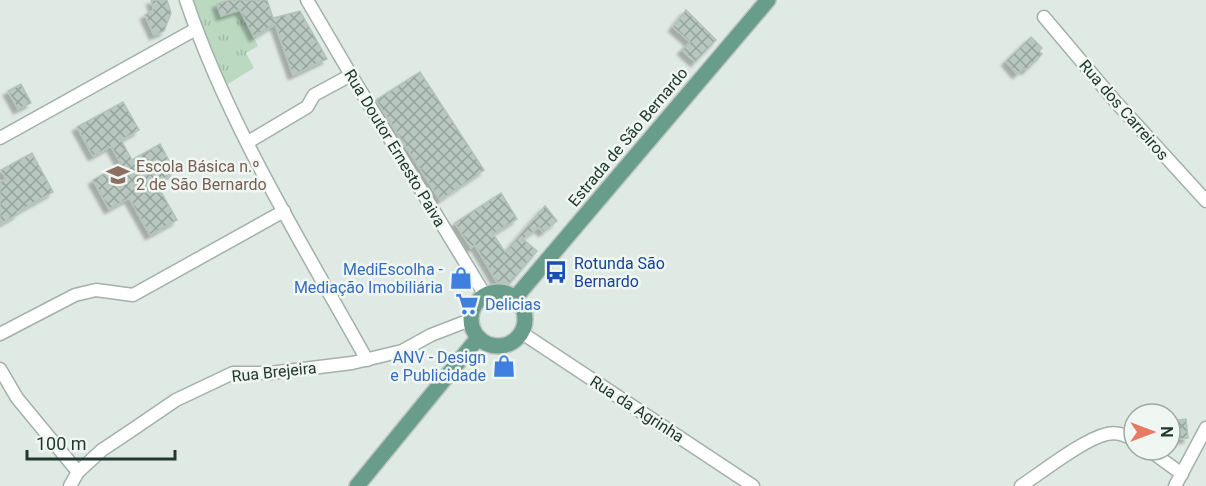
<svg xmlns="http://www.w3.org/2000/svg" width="1206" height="486" viewBox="0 0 1206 486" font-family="Roboto,sans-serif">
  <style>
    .grass { fill: url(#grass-tufts) }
    .building { fill: url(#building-cross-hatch); stroke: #b3c3bb; stroke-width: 1.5; filter: url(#shadow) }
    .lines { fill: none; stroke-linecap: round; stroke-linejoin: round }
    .minor-casing { stroke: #a3b1ab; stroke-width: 15 }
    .major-casing { stroke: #bdc4c1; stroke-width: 18 }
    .minor { stroke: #fff; stroke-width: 12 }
    .major { stroke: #689c8b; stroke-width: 15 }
    .labels { text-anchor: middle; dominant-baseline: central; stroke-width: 5; stroke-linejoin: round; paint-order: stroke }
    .street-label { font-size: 16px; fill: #223931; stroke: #f0f7f3 }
    .education-label { font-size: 16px; fill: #785e54; stroke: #f0f7f3; text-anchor: start }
    .transit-label { font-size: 16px; fill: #164399; stroke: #f0f7f3; text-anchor: start }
    .shop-label { font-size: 16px; fill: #366cbe; stroke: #f0f7f3; text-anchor: end }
  </style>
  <defs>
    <pattern id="grass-tufts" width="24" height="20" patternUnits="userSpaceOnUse" patternTransform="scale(1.5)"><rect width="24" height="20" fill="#bbd9c1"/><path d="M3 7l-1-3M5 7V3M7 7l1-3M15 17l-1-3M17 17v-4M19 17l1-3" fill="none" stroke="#a0bba6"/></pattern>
    <pattern id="building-cross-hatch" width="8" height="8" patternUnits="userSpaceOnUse" patternTransform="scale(1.5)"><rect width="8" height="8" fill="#b9c7c1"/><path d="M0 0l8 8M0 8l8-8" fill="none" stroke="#96a39d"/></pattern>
    <filter id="shadow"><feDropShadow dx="-4.5" dy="4.5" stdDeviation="1.5" flood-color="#0004"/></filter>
  </defs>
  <rect width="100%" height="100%" fill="#e0eae5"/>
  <path class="grass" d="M188 0H238L242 13 258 46 246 53 254 68 223 87Z"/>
  <g class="building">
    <path d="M151 0H167L171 13 164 31 154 35 145 15 154 10Z"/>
    <path d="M229 0H267L273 18 300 11 327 59 293 75 275 24 254 37 240 10 221 16 217 4Z"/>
    <path d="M686 10 716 40 695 62 682 50 690 42 673 27Z"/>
    <path d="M1031 37 1042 48 1039 51 1042 54 1026 70 1024 68 1017 74 1006 61Z"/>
    <path d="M420 72 484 170 440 200 376 100Z"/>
    <path d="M21 84 31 103 18 109 8 91Z"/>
    <path d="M123 102 139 130 121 140 132 160 160 144 175 172 156 183 177 220 150 235 129 198 109 209 93 180 121 164 111 146 93 156 77 127Z"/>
    <path d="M32 153 53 192 17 212 18 214 0 224V182L6 179 1 170Z"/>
    <path d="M501 193 517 219 493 234 505 252 545 206 557 221 543 232 539 227 523 239 537 251 510 283 497 282 475 245 471 248 455 223Z"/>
    <path d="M1186 419 1188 438 1170 440V421Z"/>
  </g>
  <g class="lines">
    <g class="minor-casing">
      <g id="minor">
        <path d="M186 0C229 127 302 243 367 360"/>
        <path d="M307 0 351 75 485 295"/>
        <path d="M1044 17 1115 101 1206 201"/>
        <path d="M0 138 196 29"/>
        <path d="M248 142 307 107 314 95 351 75"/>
        <path d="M522 333 753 486"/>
        <path d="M0 334 75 295 96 290 133 295 284 211"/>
        <path d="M0 369 17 398 78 472"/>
        <path d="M1149 450 1182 474"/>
        <path d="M70 486 78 472 102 450 129 432 176 400 233 373H270L352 363 402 351 431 335 470 320"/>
        <path d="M1021 486C1042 472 1084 439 1107 434 1116 432 1126 435 1134 440"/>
        <path d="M1175 486 1206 428"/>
      </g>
    </g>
    <g class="major-casing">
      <g id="major">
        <circle cx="498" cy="319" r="27"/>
        <path d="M515 298 768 0"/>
        <path d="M357 486 478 338"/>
      </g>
    </g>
    <use href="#minor" class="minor"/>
    <use href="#major" class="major"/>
  </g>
  <defs>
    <g id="school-bare" transform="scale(1.8)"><path d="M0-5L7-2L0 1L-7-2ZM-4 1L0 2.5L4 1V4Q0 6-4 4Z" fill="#8d6e63" stroke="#f0f7f3" stroke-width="2.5" paint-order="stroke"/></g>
    <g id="bus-bare" transform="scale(1.8)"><path d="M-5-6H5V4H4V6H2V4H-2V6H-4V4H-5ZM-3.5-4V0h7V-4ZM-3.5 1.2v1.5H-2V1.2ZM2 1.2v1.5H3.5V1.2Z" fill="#1a4fb4" stroke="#f0f7f3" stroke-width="2.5" paint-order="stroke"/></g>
    <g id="shop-bare" transform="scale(1.8)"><path d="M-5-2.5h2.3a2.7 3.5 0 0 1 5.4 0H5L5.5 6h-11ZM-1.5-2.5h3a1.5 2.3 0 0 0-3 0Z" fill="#3f7fe0" stroke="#f0f7f3" stroke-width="2.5" paint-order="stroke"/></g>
    <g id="supermarket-bare" transform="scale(1.8)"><path d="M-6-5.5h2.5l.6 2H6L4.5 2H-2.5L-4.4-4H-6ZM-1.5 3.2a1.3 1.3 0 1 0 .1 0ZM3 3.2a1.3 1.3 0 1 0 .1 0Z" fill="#3f7fe0" stroke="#f0f7f3" stroke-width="2.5" paint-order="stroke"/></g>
  </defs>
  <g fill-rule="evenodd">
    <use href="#school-bare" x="118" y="175"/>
    <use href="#bus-bare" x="556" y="272"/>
    <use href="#shop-bare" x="461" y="278"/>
    <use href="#supermarket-bare" x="467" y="304"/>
    <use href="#shop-bare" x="504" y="366"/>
  </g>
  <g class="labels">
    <g class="street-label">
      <text transform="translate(1124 110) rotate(49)">Rua dos Carreiros</text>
      <text transform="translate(628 137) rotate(-50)">Estrada de São Bernardo</text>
      <text transform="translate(395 148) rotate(59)">Rua Doutor Ernesto Paiva</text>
      <text transform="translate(274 372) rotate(-6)">Rua Brejeira</text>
      <text transform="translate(637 409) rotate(33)">Rua da Agrinha</text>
    </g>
    <g class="education-label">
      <text x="136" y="166">Escola Básica n.º<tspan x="136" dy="18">2 de São Bernardo</tspan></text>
    </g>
    <g class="transit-label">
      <text x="574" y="263">Rotunda São<tspan x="574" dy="18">Bernardo</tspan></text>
    </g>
    <g class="shop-label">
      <text x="443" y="269">MediEscolha -<tspan x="443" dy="18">Mediação Imobiliária</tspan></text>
      <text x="485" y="304" text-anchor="start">Delicias</text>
      <text x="486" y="357">ANV - Design<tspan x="486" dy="18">e Publicidade</tspan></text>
    </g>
  </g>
  <g transform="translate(1152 432) rotate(90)"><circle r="28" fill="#f0f7f3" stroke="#9eaba5" stroke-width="1.5"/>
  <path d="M0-4.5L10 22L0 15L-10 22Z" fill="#e67a62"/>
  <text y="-9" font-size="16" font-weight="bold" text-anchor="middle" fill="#223931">N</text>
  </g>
  <path d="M27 450v9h148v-9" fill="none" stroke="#223931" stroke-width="3"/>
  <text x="36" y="450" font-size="18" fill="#223931" stroke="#f0f7f3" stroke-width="4.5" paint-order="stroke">100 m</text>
</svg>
